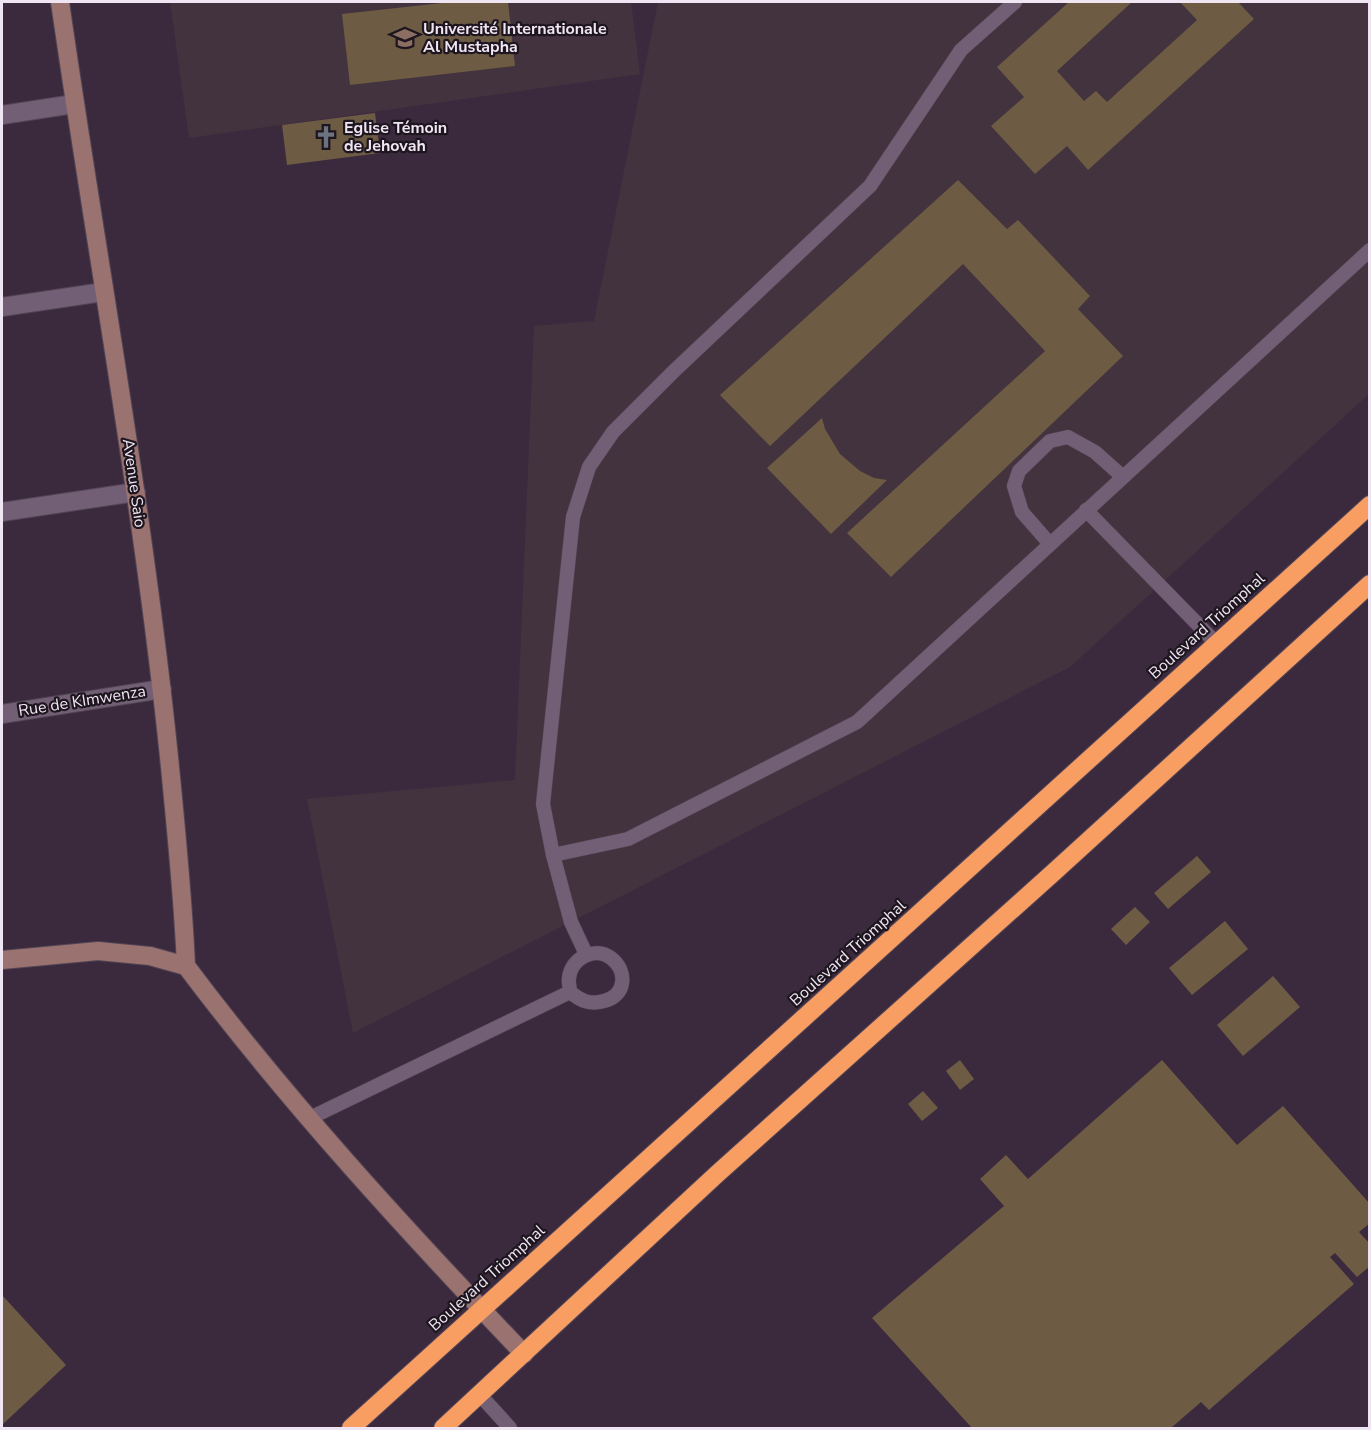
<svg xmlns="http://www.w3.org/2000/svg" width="1371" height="1430" viewBox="0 0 1371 1430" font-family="'Nunito Sans',sans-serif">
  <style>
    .education { fill: #43333e }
    .building { fill: #6d5b44 }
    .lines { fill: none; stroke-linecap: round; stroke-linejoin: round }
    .lane-casing { stroke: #534555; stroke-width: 15 }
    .street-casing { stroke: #534555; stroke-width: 20 }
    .secondary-casing { stroke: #534555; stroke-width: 20 }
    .highway-casing { stroke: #534555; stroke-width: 20 }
    .lane { stroke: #725f75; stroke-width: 14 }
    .street { stroke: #725f75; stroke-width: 18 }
    .secondary { stroke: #9a7270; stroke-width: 18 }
    .highway { stroke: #f89e63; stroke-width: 18 }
    .labels { text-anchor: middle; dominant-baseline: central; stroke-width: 4.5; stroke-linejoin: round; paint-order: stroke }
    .poi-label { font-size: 16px; font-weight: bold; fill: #f0e5f2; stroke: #1d161f; text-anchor: start }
    .street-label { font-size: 16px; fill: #f0e5f2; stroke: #1d161f }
  </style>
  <rect width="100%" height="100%" fill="#3b2a3e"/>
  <g class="education">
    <path d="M170 2H631L640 74 189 138Z"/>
    <path d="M658 2H1369V394L1070 667 353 1033 307 799 515 780 534 326 594 321Z"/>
  </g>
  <g class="building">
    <path d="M451 2H508L515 66 350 85 342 14Z"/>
    <path d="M1069 2H1132L1057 71 1084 101 1096 91 1107 102 1197 20 1180 2H1238L1254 19 1088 170 1067 146 1035 174 991 126 1024 97 997 67Z"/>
    <path d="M375 113 380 153 287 165 282 125Z"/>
    <path d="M958 180 1007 229 1018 220 1090 296 1078 309 1123 356 891 577 847 533 1045 351 963 264 770 446 720 395Z"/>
    <path d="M822 418 825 429 840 454 860 471 874 478 887 480 831 534 767 468Z"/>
    <path d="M1197 856 1211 872 1168 909 1154 893Z"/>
    <path d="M1135 907 1150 922 1126 945 1111 929Z"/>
    <path d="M1225 921 1248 949 1192 995 1169 968Z"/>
    <path d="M1273 976 1300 1007 1243 1056 1217 1025Z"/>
    <path d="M960 1060 974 1079 960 1090 946 1071Z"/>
    <path d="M1162 1060 1237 1145 1283 1106 1370 1204V1223L1359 1232 1370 1244V1266L1357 1277 1335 1253 1330 1257 1354 1284 1209 1410 1201 1402 1171 1428H972L872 1318 1004 1206 980 1179 1006 1155 1028 1179Z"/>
    <path d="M923 1091 938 1108 922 1121 908 1104Z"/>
    <path d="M2 1295 66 1365 2 1425Z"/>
  </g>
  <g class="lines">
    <g class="lane-casing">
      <g id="lane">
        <path d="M1086 510 1217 644"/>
        <path d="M1050 544 1022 512 1014 486 1019 471 1050 441 1068 437 1095 452 1123 477"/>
        <path d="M553 855 628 839 857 722 1370 250"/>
        <path d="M586 954 571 922 553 855 543 804 573 517 589 467 613 432 674 371 870 186 961 50 1015 2"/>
        <path d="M310 1118 570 992C581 1001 590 1005 604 1001 626 996 628 971 611 958 595 946 571 958 569 978 568 982 570 987 570 992"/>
        <path d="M480 1395 510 1428"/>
      </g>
    </g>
    <g class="street-casing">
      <g id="street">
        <path d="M2 115 74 104"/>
        <path d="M2 307 103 292"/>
        <path d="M2 512 136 492"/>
        <path d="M2 714 162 689"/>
      </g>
    </g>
    <g class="secondary-casing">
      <g id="secondary">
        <path d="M60 2C96 253 143 504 169 757 176 827 183 896 186 966"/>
        <path d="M2 960 98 951 150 956 186 966"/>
        <path d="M186 966C289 1103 406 1230 524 1354"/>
      </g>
    </g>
    <g class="highway-casing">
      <g id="highway">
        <path d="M351 1428 1370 505"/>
        <path d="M443 1428 717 1174 1054 872 1370 584"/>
      </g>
    </g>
    <use href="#lane" class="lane"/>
    <use href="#street" class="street"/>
    <use href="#secondary" class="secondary"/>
    <use href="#highway" class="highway"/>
  </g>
  <defs>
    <g id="university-bare" transform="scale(1.8)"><path d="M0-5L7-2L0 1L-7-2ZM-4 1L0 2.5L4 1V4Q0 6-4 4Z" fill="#8d6e63" stroke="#1d161f" stroke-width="2.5" paint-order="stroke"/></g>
    <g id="church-bare" transform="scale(1.8)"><path d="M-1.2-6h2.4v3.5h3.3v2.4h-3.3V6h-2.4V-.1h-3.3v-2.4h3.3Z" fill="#6b7280" stroke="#1d161f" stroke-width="2.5" paint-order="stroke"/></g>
  </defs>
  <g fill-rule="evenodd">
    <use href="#university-bare" x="405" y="38"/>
    <use href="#church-bare" x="326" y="137"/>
  </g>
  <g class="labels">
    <g class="poi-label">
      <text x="423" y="29">Université Internationale<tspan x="423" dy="18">Al Mustapha</tspan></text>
      <text x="344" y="128">Eglise Témoin<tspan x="344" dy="18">de Jehovah</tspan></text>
    </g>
    <g class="street-label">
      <text transform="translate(134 483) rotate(82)">Avenue Saio</text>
      <text transform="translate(1207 626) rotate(-42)">Boulevard Triomphal</text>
      <text transform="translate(82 701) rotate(-9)">Rue de KImwenza</text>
      <text transform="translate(848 953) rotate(-42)">Boulevard Triomphal</text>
      <text transform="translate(487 1278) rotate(-42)">Boulevard Triomphal</text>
    </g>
  </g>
  <rect width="1371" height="1430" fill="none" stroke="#f0e5f2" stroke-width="6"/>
</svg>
